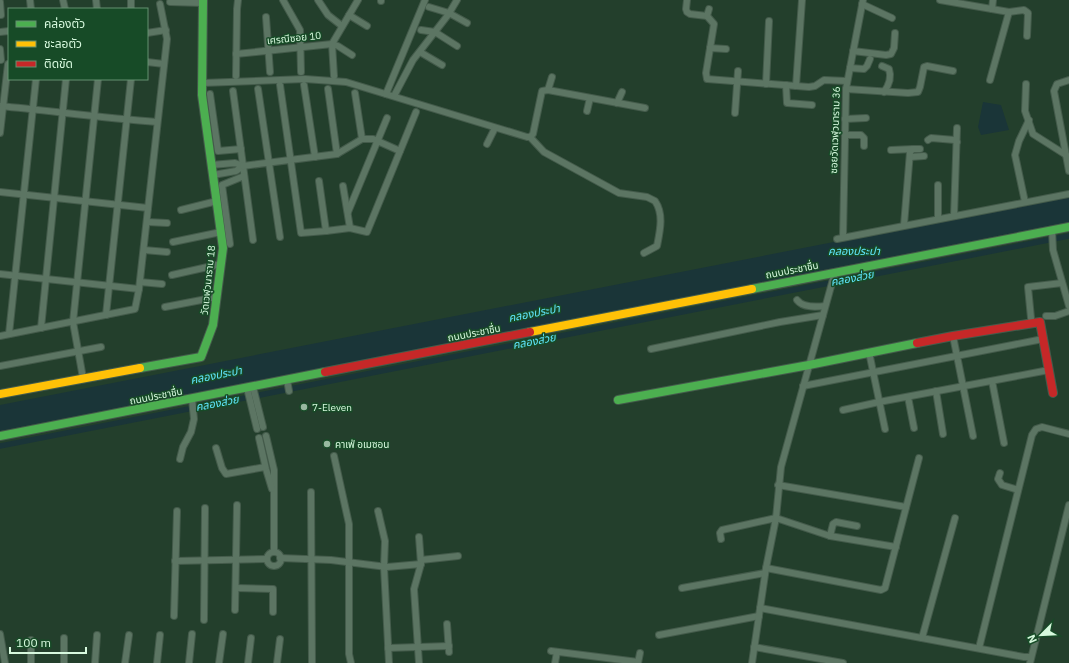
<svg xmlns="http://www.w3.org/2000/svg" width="1069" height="663" viewBox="0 0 1069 663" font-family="'IBM Plex Sans','Noto Sans Thai',sans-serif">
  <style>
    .water { fill: #1a3538 }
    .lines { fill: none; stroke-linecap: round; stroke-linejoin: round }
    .canal { stroke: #1a3538; stroke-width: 5.5 }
    .street-casing { stroke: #445b4b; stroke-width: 8 }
    .fast-casing { stroke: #445b4b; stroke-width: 10 }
    .slow-casing { stroke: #445b4b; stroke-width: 10 }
    .jam-casing { stroke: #445b4b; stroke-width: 10 }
    .street { stroke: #5c7563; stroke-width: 6 }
    .fast { stroke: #4caf50; stroke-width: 8 }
    .slow { stroke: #ffc107; stroke-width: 8 }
    .jam { stroke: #c62828; stroke-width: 8 }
    .poi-dot { fill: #98b8a0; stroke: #174b27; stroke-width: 1.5 }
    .labels { text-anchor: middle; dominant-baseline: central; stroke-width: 3; stroke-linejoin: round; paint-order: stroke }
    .street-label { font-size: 10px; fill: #d7f9de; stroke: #174b27 }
    .poi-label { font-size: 10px; fill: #d7f9de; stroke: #174b27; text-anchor: start }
    .water-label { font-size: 11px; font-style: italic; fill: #60e4fb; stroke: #174b27 }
  </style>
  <rect width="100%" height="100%" fill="#233f2c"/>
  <g class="water">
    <path d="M983 102 1001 105 1009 130 981 135 978 127Z"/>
    <path d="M1069 196V222L0 431V405Z"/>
  </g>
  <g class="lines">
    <path class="canal" d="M0 446 1069 236"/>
    <g class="street-casing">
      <g id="street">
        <path d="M30 0 31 9"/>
        <path d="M63 0 65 9"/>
        <path d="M96 0 97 9"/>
        <path d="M131 0V9"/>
        <path d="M283 0 300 30 301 72"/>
        <path d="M318 0 328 15 342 26"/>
        <path d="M381 0V1"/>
        <path d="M687 0 686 9 687 12 690 14 707 16"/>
        <path d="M940 0 1009 12 1024 10 1028 13 1027 36"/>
        <path d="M0 2 1 15"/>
        <path d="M170 2 203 3"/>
        <path d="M862 4 892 18"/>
        <path d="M429 7 449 13 467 23"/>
        <path d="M709 9 707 16 714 24 706 73 707 79 809 87 815 86 824 80 847 81"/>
        <path d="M992 9 993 0"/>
        <path d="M349 15 367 26"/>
        <path d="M266 17 270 72"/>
        <path d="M421 30 435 32 457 46"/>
        <path d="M0 32 9 31"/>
        <path d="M147 33 166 30"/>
        <path d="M710 48 726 49"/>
        <path d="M0 49 1 60"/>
        <path d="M853 51 886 55 891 54 894 48 895 33"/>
        <path d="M420 52 442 65"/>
        <path d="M236 54 332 44 338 46 352 55"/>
        <path d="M147 62 164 64"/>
        <path d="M882 66 889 69C892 78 889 85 884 92"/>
        <path d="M850 68 864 69 867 66 870 59"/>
        <path d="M236 76 237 9 238 0"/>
        <path d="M334 76 332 44 358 0"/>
        <path d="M990 80 1009 12"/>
        <path d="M1069 80 1057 84 1054 91 1069 171"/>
        <path d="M202 83 305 79 346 82 527 137H530L533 134 542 91 548 90 645 108"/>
        <path d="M766 84 769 21"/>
        <path d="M1026 84 1025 111 1033 134 1066 155"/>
        <path d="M280 85 301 233 326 231 319 181"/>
        <path d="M304 85 315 157"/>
        <path d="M786 85 787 103 812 105"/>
        <path d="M796 86 802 0"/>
        <path d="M258 89 280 237"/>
        <path d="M328 89 337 154"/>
        <path d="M846 89 908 93 918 92 920 87 924 67 927 66 953 71"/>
        <path d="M548 90 552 77"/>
        <path d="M233 91 253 240"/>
        <path d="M355 93 362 139"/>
        <path d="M210 94 218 151 241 149"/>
        <path d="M386 94 425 0"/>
        <path d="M394 96 413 60 448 15 457 0"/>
        <path d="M617 103 622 92"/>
        <path d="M0 106C52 111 104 118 157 122"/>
        <path d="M587 111 590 98"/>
        <path d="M735 113 738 71"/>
        <path d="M845 119 866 118"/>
        <path d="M0 133 8 64"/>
        <path d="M845 135H861L864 138V146"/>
        <path d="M530 137 544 152 619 193 647 197 655 201C664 214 660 231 657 246L644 253"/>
        <path d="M928 140 931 138 955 140 957 142"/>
        <path d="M487 144 495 128"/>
        <path d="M891 150 913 149"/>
        <path d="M910 157 924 156"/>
        <path d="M211 165 235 163 243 166 236 171 213 175"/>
        <path d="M243 166 337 154 362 139H373L400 151"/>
        <path d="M343 186 350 228"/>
        <path d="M0 192 148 208"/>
        <path d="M1025 202 1015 155 1019 141 1029 120"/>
        <path d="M181 210 217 201"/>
        <path d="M348 212 387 118"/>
        <path d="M954 216 957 128"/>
        <path d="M938 219V185"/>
        <path d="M147 222 167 223"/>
        <path d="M904 225 910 152 913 149H920"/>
        <path d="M1052 230 1053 250 1069 306"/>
        <path d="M326 231 350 228 367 232 416 112"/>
        <path d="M843 237 846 89 863 0"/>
        <path d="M837 239 1069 194"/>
        <path d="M173 242 221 232"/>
        <path d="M230 244 222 185 244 176"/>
        <path d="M144 250 167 252"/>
        <path d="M0 274 139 289"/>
        <path d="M172 275 221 264"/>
        <path d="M140 282 162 284"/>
        <path d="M797 300C803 308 816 307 825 306"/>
        <path d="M165 307 217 297"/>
        <path d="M106 315 131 79"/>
        <path d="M1046 316H1055L1069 311"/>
        <path d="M1031 318 1028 287 1062 283"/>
        <path d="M41 328 66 79"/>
        <path d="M9 334 36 79"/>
        <path d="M0 336 135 309 139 289 167 39 160 4"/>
        <path d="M953 336 973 436"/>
        <path d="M651 349 780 322 823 315"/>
        <path d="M869 352 885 429"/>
        <path d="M0 366 101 347"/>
        <path d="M83 378 73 322 98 79"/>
        <path d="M287 380 289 391"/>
        <path d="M992 381 1004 443"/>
        <path d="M803 386 1043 339"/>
        <path d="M253 387 263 427"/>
        <path d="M247 388 257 429"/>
        <path d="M936 391 943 434"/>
        <path d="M908 397 914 428"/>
        <path d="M843 410 879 402 1049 370"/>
        <path d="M266 436 274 470V552"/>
        <path d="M259 438 266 469 272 489"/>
        <path d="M216 448 222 468 226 474 265 467"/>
        <path d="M334 456 349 524V654L351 663"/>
        <path d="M180 459 183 447 191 432 194 419 192 399"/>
        <path d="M1000 473 998 479 1002 485 1018 490"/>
        <path d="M778 485 906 507"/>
        <path d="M311 492 312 663"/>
        <path d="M378 511 385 541 384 567 389 663"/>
        <path d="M830 536 833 524 836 522 857 526"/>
        <path d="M419 537 421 564 414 589 419 663"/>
        <path d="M721 539 720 533 722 530 776 518 830 536 896 547"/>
        <circle cx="274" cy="559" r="7"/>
        <path d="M280 558 331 560 387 567 421 564"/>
        <path d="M421 560 458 556"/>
        <path d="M175 561 267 559"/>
        <path d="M766 568 881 590 885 588 919 458"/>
        <path d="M236 588 273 589V612"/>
        <path d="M682 588 765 573"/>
        <path d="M760 608 1024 657H1031"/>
        <path d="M235 610 237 505"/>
        <path d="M174 616 177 511"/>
        <path d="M204 620 205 508"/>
        <path d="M447 624 449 652"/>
        <path d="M0 634 5 663"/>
        <path d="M659 635 759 616"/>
        <path d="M64 638V663"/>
        <path d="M922 638 955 518"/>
        <path d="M31 640V663"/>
        <path d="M754 647 843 663"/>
        <path d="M388 648 449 646"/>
        <path d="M979 648 1032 435 1036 429 1042 427 1069 434"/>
        <path d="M551 651 638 662"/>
        <path d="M95 663 97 635"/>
        <path d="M125 663 129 635"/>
        <path d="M157 663 160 635"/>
        <path d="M189 663 192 634"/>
        <path d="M219 663 223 634"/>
        <path d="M248 663 251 638"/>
        <path d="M277 663 280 639"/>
        <path d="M555 663 557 652"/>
        <path d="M638 663 640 653"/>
        <path d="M752 663 766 568 776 518 781 467 835 272"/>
        <path d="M1030 663 1069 505"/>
      </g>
    </g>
    <g class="fast-casing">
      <g id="fast">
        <path d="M752 289 1069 227"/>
        <path d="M140 368 201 357 213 325 223 248 202 95 203 0"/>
        <path d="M618 400 809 365 917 343"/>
        <path d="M0 436 325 372"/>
      </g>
    </g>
    <g class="slow-casing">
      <g id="slow">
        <path d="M530 332 752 289"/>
        <path d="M0 394 140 368"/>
      </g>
    </g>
    <g class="jam-casing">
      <g id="jam">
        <path d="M917 343 953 336 1040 322 1053 393"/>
        <path d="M325 372 530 332"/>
      </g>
    </g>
    <use href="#street" class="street"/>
    <use href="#fast" class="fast"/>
    <use href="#slow" class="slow"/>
    <use href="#jam" class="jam"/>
  </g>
  <g class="poi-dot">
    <circle cx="304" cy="407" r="4"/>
    <circle cx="327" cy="444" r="4"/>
  </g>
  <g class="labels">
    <g class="street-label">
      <text transform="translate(294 38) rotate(-6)">เศรณีซอย 10</text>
      <text transform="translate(835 130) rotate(-88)">ซอยวัดเวฬุวนาราม 36</text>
      <text transform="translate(792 270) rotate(-11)">ถนนประชาชื่น</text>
      <text transform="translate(208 280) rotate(-84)">วัดเวฬุวนาราม 18</text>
      <text transform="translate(474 333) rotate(-11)">ถนนประชาชื่น</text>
      <text transform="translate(156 396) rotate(-11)">ถนนประชาชื่น</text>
    </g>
    <g class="poi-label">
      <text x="312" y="407">7-Eleven</text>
      <text x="335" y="444">คาเฟ่ อเมซอน</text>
    </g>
    <g class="water-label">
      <text x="854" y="251">คลองประปา</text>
      <text transform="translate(852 278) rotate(-11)">คลองส่วย</text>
      <text transform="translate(534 313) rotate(-11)">คลองประปา</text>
      <text transform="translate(534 341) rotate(-11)">คลองส่วย</text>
      <text transform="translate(216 375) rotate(-11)">คลองประปา</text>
      <text transform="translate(217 403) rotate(-11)">คลองส่วย</text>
    </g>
  </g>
  <rect x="8" y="8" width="140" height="72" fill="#174b27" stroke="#649170"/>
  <rect x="16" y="21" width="20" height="6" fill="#4caf50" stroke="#649170"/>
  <text x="44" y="28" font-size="12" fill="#d7f9de">คล่องตัว</text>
  <rect x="16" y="41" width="20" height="6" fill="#ffc107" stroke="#649170"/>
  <text x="44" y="48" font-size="12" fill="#d7f9de">ชะลอตัว</text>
  <rect x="16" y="61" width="20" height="6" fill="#c62828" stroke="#649170"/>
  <text x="44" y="68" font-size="12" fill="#d7f9de">ติดขัด</text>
  <g transform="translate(1041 635) rotate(246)" stroke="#174b27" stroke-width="3" paint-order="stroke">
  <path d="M0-3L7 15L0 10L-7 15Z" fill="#d7f9de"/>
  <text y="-6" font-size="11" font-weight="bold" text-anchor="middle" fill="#d7f9de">N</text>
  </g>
  <path d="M10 647v6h76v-6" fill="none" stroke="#d7f9de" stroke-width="2"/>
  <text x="16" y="647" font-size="12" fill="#d7f9de" stroke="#174b27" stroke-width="3" paint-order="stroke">100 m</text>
</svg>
